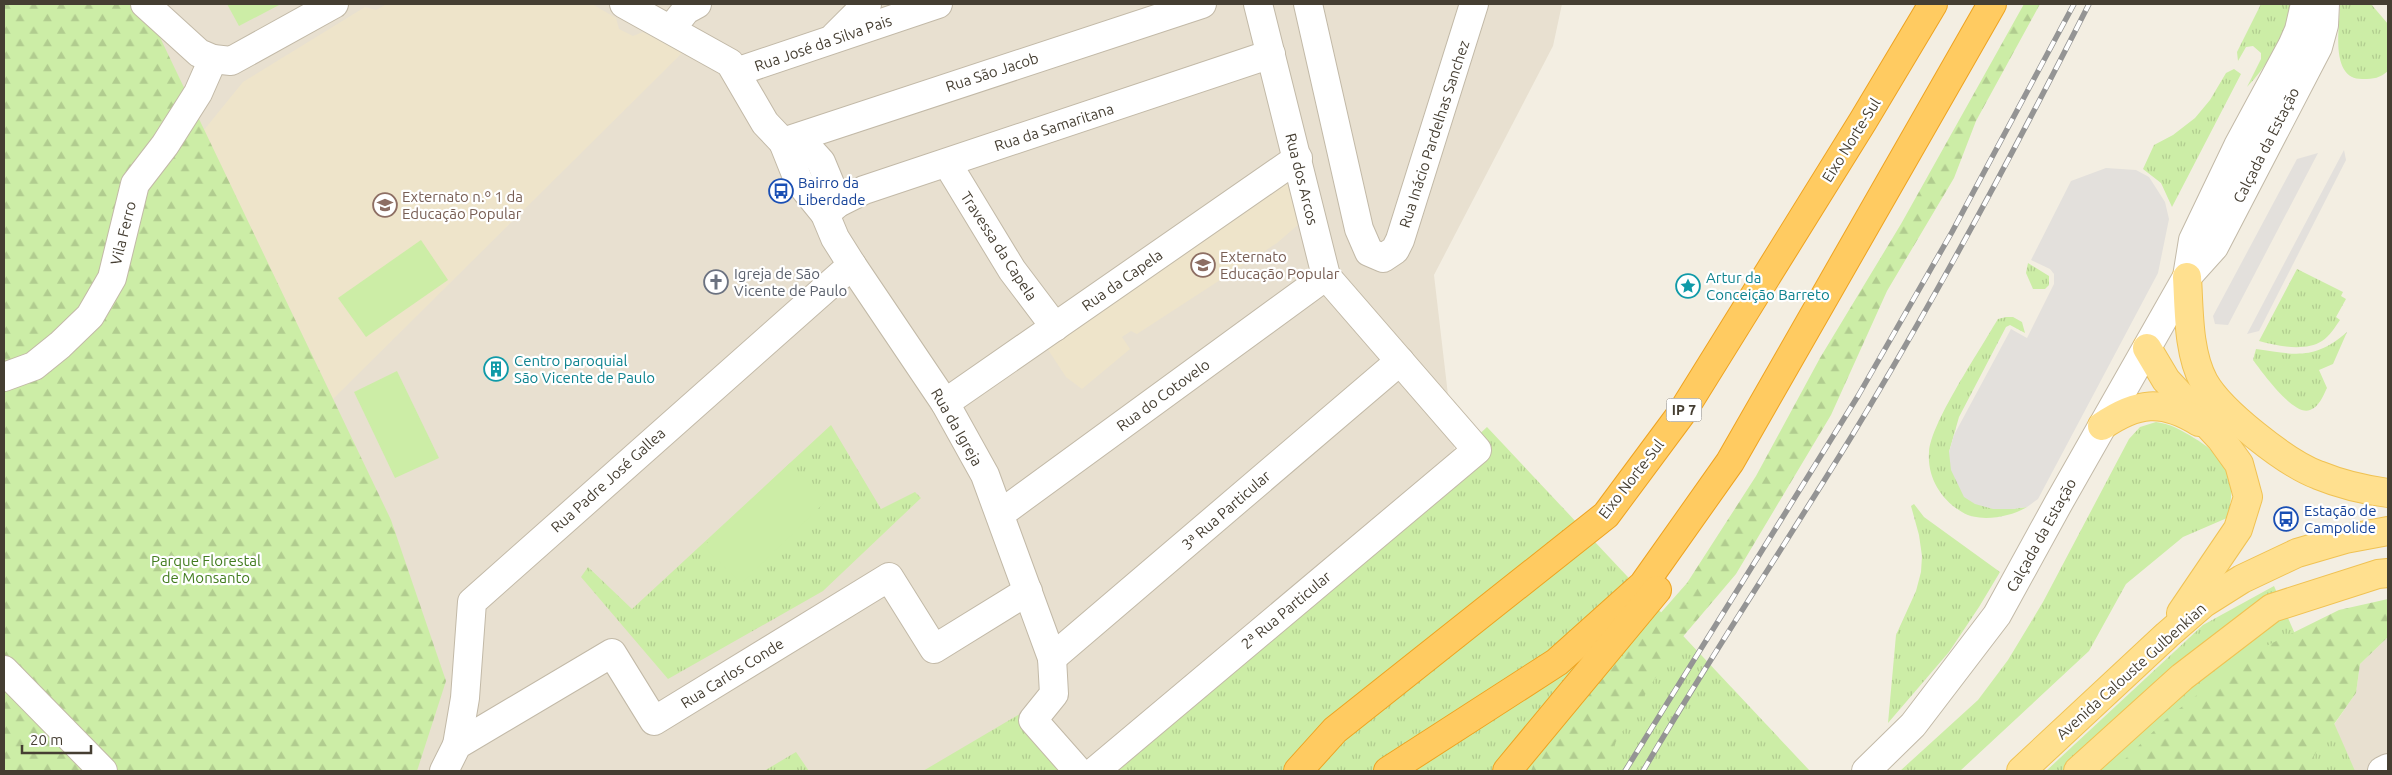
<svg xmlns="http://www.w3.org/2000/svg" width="2392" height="775" viewBox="0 0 2392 775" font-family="Ubuntu,sans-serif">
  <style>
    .residential { fill: #e8e0d0 }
    .education { fill: #eee4ca }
    .grass { fill: url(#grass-tufts) }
    .forest { fill: url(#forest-firs) }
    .pitch { fill: #cceda6 }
    .parking { fill: #e3e0dc }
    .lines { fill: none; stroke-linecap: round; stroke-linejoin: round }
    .minor-casing { stroke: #c2b9a7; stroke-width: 30 }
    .major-casing { stroke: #f0c253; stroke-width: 30 }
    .highway-casing { stroke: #eea321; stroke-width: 30 }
    .minor { stroke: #fff; stroke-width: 28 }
    .major { stroke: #ffe08f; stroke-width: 28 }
    .highway { stroke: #ffcb61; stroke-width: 28 }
    .rail-casing { stroke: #949494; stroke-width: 5.5 }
    .rail { stroke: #fff; stroke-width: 4; stroke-dasharray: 11; stroke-linecap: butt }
    .labels { text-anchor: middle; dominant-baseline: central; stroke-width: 4.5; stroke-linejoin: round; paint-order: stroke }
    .shield { fill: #fff; stroke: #7d7870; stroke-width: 1 }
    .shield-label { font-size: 14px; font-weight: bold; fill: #453e32 }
    .street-label { font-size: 15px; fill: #453e32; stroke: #fff }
    .transit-label { font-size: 15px; fill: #164399; stroke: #fff; text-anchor: start }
    .education-label { font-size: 15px; fill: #785e54; stroke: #fff; text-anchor: start }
    .worship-label { font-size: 15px; fill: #5b616d; stroke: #fff; text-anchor: start }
    .culture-label { font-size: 15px; fill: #0d838f; stroke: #fff; text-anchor: start }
    .park-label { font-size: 15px; fill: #437d20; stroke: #fff }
  </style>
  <defs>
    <pattern id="grass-tufts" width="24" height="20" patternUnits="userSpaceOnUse" patternTransform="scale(1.25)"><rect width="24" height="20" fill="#cceda6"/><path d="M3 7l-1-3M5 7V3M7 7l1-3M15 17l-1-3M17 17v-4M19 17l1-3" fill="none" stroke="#b1cc8f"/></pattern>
    <pattern id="forest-firs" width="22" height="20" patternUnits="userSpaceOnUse" patternTransform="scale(1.25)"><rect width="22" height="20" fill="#cceda6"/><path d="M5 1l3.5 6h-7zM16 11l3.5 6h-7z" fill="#b1cc8f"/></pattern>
  </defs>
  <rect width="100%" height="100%" fill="#f3eee2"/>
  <g class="residential">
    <path d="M144 4H1562L1553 46 1434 275 1460 498 1155 771H417Z"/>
    <path d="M2388 637V771H2337L2331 729 2356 693 2360 664Z"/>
  </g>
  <g class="education">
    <path d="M387 4H592L616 18 619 29 633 36 643 32 682 53 333 399 204 130 243 82 365 7 376 10Z"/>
    <path d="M1295 168 1307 217 1277 243 1137 334 1131 331 1122 337 1130 349 1082 389 1066 377 1045 345Z"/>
  </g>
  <g class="grass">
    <path d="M2261 4H2291C2286 35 2269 64 2247 87L2261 59V53L2253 46 2246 47 2238 61 2237 52Z"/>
    <path d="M2340 4H2371L2388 24V71C2380 78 2374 79 2363 79 2329 80 2340 26 2340 4Z"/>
    <path d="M2234 69 2241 74 2172 207 2161 183 2143 169 2154 145 2173 135 2195 118 2210 100 2226 73Z"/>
    <path d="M2028 263 2049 276V285L2045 289H2033L2026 273Z"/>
    <path d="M2297 269 2343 292 2341 296 2346 299 2336 317 2340 320C2335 327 2330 336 2322 341 2305 352 2277 346 2259 341Z"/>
    <path d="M2006 317H2013L2022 322 2025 333 2010 325 2006 327 1959 417 1949 452 2012 509 2027 507C2011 517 1979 523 1962 512 1941 500 1927 477 1929 452 1931 423 1977 355 1993 327L1998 319Z"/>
    <path d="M2347 332 2333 364 2319 370 2327 388C2323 396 2319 407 2310 410 2294 417 2262 372 2253 360L2256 349C2296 355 2315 360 2347 332Z"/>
    <path d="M2156 422C2171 424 2181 430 2194 438 2228 458 2238 480 2227 518L2183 537 2126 584 2089 651 1960 771H1900L1978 700 2008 660 2043 602 2129 439 2140 427Z"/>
    <path d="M831 425 881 509 915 492 921 498 823 591 668 679 581 577 588 567 632 609Z"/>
    <path d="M1487 427 1810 771H1118Z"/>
    <path d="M1914 504 1924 517 2000 572 1979 607 1949 652 1888 723 1896 635 1916 591 1921 572 1922 556 1919 535 1911 506Z"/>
    <path d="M2274 586 2355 771H2046L2203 625Z"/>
    <path d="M1023 712 1059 771H923Z"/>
    <path d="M796 752 809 771H764Z"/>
  </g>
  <g class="forest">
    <path d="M4 4H144L391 520 446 681 417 771H4Z"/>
    <path d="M2024 4H2040L1976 121 1954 178 1887 291 1831 415 1736 574 1675 646 1598 771H1531L1539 751 1687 583 1756 476 1820 358 1901 224Z"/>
    <path d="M2388 599V637L2360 664 2356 693 2320 744 2307 771H2113L2166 719 2250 654 2339 610Z"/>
  </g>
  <g class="pitch">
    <path d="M227 4H281L239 26Z"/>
    <path d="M421 240 448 280 366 337 338 298Z"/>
    <path d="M397 371 439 458 395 478 354 392Z"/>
    <path d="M790 463 826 501 741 584 704 546Z"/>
  </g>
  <g class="parking">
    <path d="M2344 150 2346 160 2259 331 2247 334Z"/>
    <path d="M2318 153 2228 325 2215 324 2213 316 2297 159Z"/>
    <path d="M2106 168 2136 170 2149 177 2165 202 2169 219 2158 273 2038 499 2027 507 2012 509H1993L1975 504 1964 497 1951 470 1949 452 1954 435 2011 329 2027 338 2054 284V274L2050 269 2031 260 2071 181Z"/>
  </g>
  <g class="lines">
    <g class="minor-casing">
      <g id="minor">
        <path d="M145 4 199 53 213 59 231 61 334 4"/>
        <path d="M624 4 730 63 765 123 783 142 799 182 825 214 835 238 852 265 945 403 985 475 1052 658 1054 694 1033 720 1078 771"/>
        <path d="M1308 4 1359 229 1369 252 1383 258 1395 250 1400 240 1474 4"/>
        <path d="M671 29 686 10 697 4"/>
        <path d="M835 36 867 4"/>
        <path d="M736 72 938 4"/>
        <path d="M783 142 1202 4"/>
        <path d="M783 142 812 152 821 162 838 203"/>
        <path d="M947 163 1012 270 1055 327"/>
        <path d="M825 214 838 203 864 190 1271 54"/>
        <path d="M2187 277 2193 240 2238 146 2292 46 2299 30 2305 4"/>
        <path d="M4 377 34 366 60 345 90 316 112 278 135 184 165 145 198 93 213 59"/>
        <path d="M945 403 1298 158"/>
        <path d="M1000 514 1326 276"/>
        <path d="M1052 658 1400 361"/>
        <path d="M4 670 103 771"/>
        <path d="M457 745 465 698 472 602 852 265"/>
        <path d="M444 771 457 745 612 653 654 721 889 577 934 649 1028 591"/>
        <path d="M1095 771 1477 450 1326 276 1258 4"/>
        <path d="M1866 771 1913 725 1997 615 2058 504 2187 277 2214 247 2318 47 2324 25 2325 4"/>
        <path d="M2382 771 2388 768"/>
      </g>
    </g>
    <g class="major-casing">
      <g id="major">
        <path d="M2187 277C2189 310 2188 353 2204 382 2221 412 2286 463 2318 475 2340 484 2365 490 2388 493"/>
        <path d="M2147 348 2166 380 2221 439 2239 464 2248 497 2238 529 2181 613"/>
        <path d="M2102 426C2137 402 2162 399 2199 422"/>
        <path d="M2021 771 2167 635 2204 603 2242 579 2297 553 2345 539 2388 531"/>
        <path d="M2078 771 2182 677 2272 608 2378 574 2388 573"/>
      </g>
    </g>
    <g class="highway-casing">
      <g id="highway">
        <path d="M1298 771 1335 730 1606 515 1681 414 1863 121 1933 4"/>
        <path d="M1388 771 1557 662 1643 585 1730 462 1992 4"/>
        <path d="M1507 771 1657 590"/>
      </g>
    </g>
    <use href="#minor" class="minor"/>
    <use href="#major" class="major"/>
    <use href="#highway" class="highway"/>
    <g class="rail-casing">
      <g id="rail">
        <path d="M1625 771 1858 396 1952 232 2074 4"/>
        <path d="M1643 771C1710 657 1784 547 1853 434 1938 294 2015 150 2089 4"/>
      </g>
    </g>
    <use href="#rail" class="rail"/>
  </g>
  <defs>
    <g id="bus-ring" transform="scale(1.25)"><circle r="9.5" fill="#fff" stroke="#1a4fb4" stroke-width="1.5"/><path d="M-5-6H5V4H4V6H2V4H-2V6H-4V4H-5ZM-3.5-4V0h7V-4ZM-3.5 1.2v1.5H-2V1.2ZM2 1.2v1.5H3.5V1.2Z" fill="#1a4fb4"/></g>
    <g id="school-ring" transform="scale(1.25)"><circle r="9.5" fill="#fff" stroke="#8d6e63" stroke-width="1.5"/><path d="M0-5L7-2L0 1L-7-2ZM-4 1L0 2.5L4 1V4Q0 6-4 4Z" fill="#8d6e63"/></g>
    <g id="church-ring" transform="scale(1.25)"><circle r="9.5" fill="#fff" stroke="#6b7280" stroke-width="1.5"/><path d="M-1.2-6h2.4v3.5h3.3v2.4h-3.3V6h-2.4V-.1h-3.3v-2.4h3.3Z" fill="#6b7280"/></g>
    <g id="sight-ring" transform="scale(1.25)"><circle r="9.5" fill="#fff" stroke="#0f9aa8" stroke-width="1.5"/><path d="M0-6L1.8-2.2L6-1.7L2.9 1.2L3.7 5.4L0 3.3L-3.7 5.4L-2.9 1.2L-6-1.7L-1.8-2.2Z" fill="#0f9aa8"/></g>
    <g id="building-ring" transform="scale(1.25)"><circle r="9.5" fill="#fff" stroke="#0f9aa8" stroke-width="1.5"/><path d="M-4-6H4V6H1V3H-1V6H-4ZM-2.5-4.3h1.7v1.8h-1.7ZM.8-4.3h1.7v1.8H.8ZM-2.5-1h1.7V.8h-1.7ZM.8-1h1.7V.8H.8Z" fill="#0f9aa8"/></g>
  </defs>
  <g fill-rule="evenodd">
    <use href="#bus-ring" x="781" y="191"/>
    <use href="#school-ring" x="385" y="205"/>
    <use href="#school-ring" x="1203" y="265"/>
    <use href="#church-ring" x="716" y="282"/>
    <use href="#sight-ring" x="1688" y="286"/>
    <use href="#building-ring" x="496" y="369"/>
    <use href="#bus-ring" x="2286" y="519"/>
  </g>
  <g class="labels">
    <rect class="shield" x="1666.5" y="398.5" width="35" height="23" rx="4"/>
    <g class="shield-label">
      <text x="1684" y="410">IP 7</text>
    </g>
    <g class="street-label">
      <text transform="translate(823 43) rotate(-19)">Rua José da Silva Pais</text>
      <text transform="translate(992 72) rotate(-18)">Rua São Jacob</text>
      <text transform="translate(1054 127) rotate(-18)">Rua da Samaritana</text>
      <text transform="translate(1434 134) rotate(-72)">Rua Inácio Pardelhas Sanchez</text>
      <text transform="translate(1851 140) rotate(-58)">Eixo Norte-Sul</text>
      <text transform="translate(2266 145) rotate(-63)">Calçada da Estação</text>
      <text transform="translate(1302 179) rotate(76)">Rua dos Arcos</text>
      <text transform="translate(123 233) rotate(-76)">Vila Ferro</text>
      <text transform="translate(999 246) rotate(57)">Travessa da Capela</text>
      <text transform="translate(1122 280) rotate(-35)">Rua da Capela</text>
      <text transform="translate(1163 395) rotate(-36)">Rua do Cotovelo</text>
      <text transform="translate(957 427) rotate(60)">Rua da Igreja</text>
      <text transform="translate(1631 479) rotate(-52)">Eixo Norte-Sul</text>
      <text transform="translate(608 480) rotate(-42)">Rua Padre José Gallea</text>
      <text transform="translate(1226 510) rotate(-41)">3ª Rua Particular</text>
      <text transform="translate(2041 535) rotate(-61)">Calçada da Estação</text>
      <text transform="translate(1286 610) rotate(-40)">2ª Rua Particular</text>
      <text transform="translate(2131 671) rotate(-42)">Avenida Calouste Gulbenkian</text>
      <text transform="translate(732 673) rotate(-32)">Rua Carlos Conde</text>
    </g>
    <g class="transit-label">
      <text x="798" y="182">Bairro da<tspan x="798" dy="17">Liberdade</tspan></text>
      <text x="2304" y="510">Estação de<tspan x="2304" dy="17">Campolide</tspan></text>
    </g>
    <g class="education-label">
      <text x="402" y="196">Externato n.º 1 da<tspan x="402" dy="17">Educação Popular</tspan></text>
      <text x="1220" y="256">Externato<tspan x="1220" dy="17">Educação Popular</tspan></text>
    </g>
    <g class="worship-label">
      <text x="734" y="273">Igreja de São<tspan x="734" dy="17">Vicente de Paulo</tspan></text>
    </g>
    <g class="culture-label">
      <text x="1706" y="277">Artur da<tspan x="1706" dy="17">Conceição Barreto</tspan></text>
      <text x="514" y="360">Centro paroquial<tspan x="514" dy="17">São Vicente de Paulo</tspan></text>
    </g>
    <g class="park-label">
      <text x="206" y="560">Parque Florestal<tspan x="206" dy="17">de Monsanto</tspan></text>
    </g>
  </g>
  <rect width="2392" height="775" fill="none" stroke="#453e32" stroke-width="10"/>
  <path d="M22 745v8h69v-8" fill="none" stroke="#453e32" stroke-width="2.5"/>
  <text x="30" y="745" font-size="15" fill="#453e32" stroke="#ffffff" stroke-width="4" paint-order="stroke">20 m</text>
</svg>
